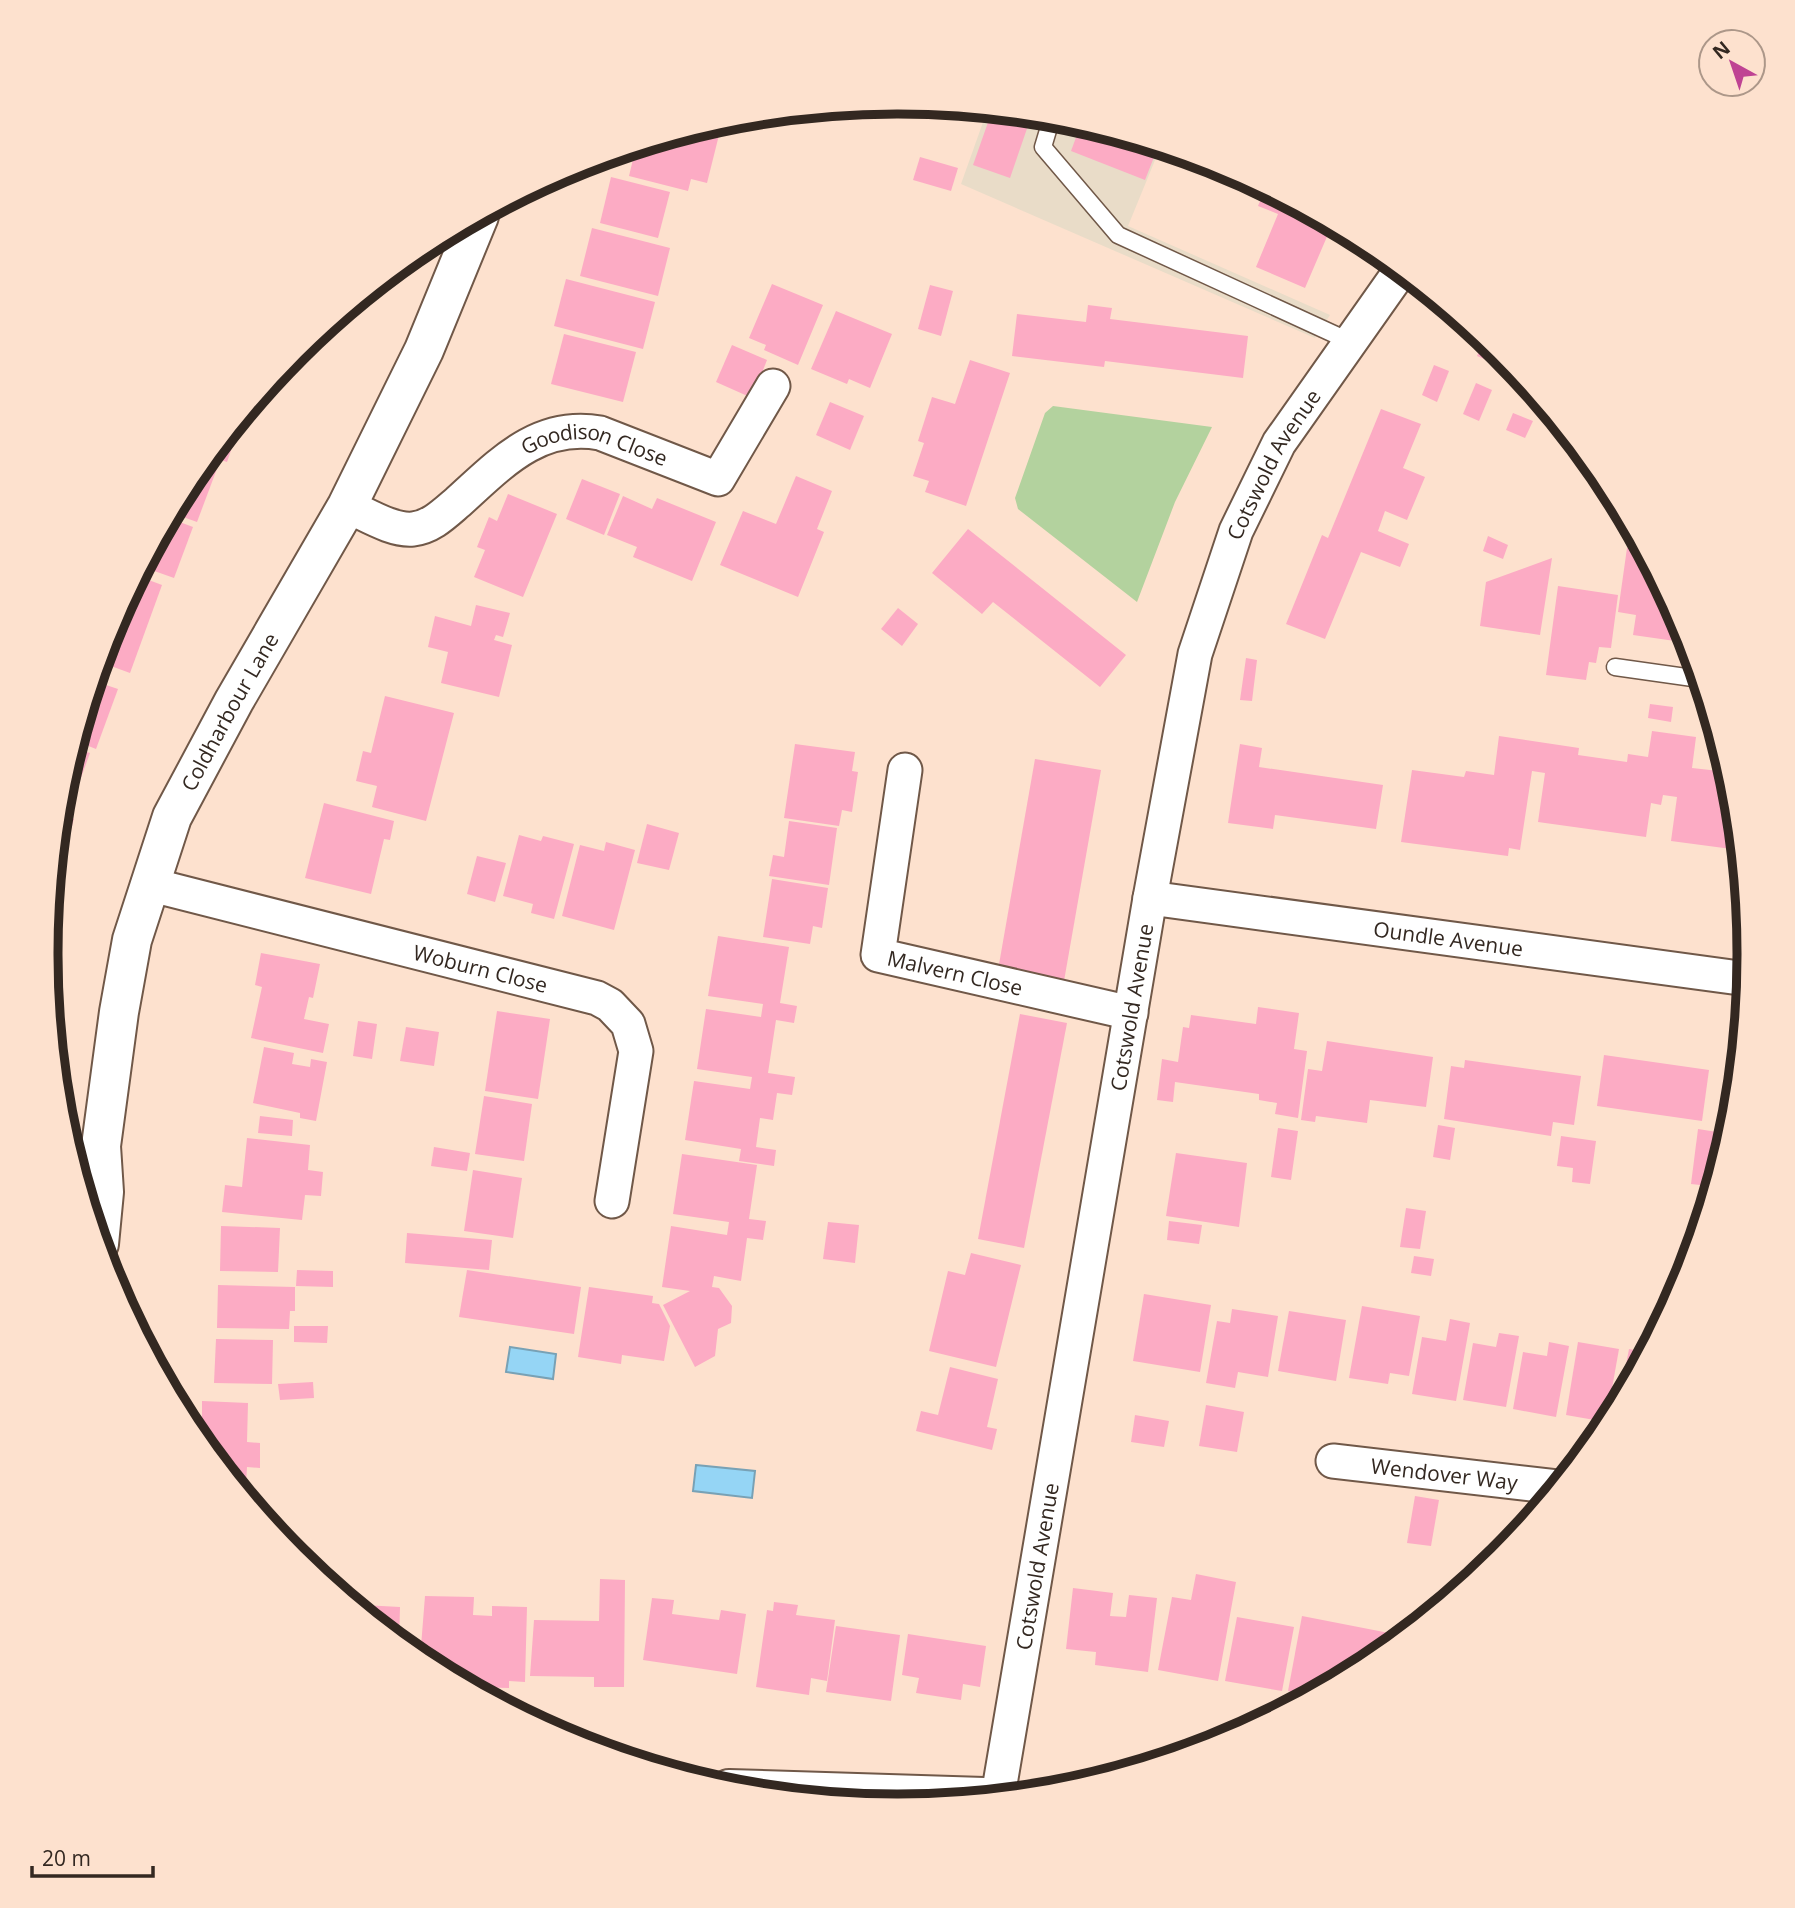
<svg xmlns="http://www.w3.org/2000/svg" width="1795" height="1908" viewBox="0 0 1795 1908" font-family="'Open Sans',sans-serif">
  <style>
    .industrial { fill: #e9dcc8 }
    .green { fill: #b3d29e }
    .water { fill: #95d5f5; stroke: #78a1b5; stroke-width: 2 }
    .building { fill: #fcabc4 }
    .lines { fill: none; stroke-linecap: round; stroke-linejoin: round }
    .lane-casing { stroke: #705848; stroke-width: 19 }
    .street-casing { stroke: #705848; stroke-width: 37 }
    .secondary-casing { stroke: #705848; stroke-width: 42 }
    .lane { stroke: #fff; stroke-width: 16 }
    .street { stroke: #fff; stroke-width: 33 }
    .secondary { stroke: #fff; stroke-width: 38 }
    .labels { text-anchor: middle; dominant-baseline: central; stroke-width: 5; stroke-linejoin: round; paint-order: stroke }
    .street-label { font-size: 21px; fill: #332821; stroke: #fde1ce }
    .rim { fill: none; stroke: #332821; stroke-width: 9 }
  </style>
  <rect width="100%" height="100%" fill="#fde1ce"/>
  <path class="industrial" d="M987 111 1064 118 1160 148 1128 226 1330 315 1315 338 961 184Z"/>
  <path class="green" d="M1053 406 1212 427 1175 502 1137 602 1018 509 1015 498 1045 413Z"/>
  <g class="water">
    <path d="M510 1347 556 1354 553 1379 506 1372Z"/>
    <path d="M696 1465 755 1471 752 1498 693 1491Z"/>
  </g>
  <g class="building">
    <path d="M992 111 1031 117 1010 178 973 165Z"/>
    <path d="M753 116 749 131 718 122 732 118Z"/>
    <path d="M1081 124 1158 147 1145 180 1071 151Z"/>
    <path d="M710 125 721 127 707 183 691 179 688 191 629 176 636 147 651 151 653 142Z"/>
    <path d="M920 157 958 168 951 191 913 180Z"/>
    <path d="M611 177 670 192 658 238 600 223Z"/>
    <path d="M1265 189 1332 225 1305 288 1256 267 1278 214 1258 206Z"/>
    <path d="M592 228 670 248 658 296 580 276Z"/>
    <path d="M566 279 655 302 643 349 554 326Z"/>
    <path d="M772 284 823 305 798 365 764 350 766 345 749 338Z"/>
    <path d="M930 285 953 291 941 336 918 329Z"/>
    <path d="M1088 305 1112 308 1110 319 1248 336 1243 378 1105 361 1104 367 1012 356 1017 314 1086 322Z"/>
    <path d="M836 311 892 334 870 388 849 379 847 384 811 369Z"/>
    <path d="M564 334 636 352 623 402 551 384Z"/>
    <path d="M1484 339 1500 352 1518 373 1477 356Z"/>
    <path d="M732 345 767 360 752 398 716 382Z"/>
    <path d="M970 360 1010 373 966 506 925 492 929 481 913 476 924 443 918 441 932 397 955 404Z"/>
    <path d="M1434 365 1449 371 1437 402 1422 395Z"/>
    <path d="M1476 383 1492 390 1479 421 1463 414Z"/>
    <path d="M830 402 864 416 850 450 816 435Z"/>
    <path d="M1381 409 1421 424 1403 468 1425 477 1407 520 1385 511 1378 531 1409 544 1400 567 1361 552 1325 639 1286 624 1322 535 1328 538Z"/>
    <path d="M244 413 227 462 210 456 234 426Z"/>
    <path d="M1513 413 1533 421 1525 438 1506 430Z"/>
    <path d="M205 461 218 466 197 522 172 513 189 480Z"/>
    <path d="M796 476 832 491 817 529 824 532 798 597 720 565 743 511 776 524Z"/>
    <path d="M582 479 620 494 604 535 566 519Z"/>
    <path d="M508 494 557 514 523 597 474 577 485 550 477 547 489 517 497 521Z"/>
    <path d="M623 496 652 509 657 498 716 522 692 581 633 557 637 547 607 535Z"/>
    <path d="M169 518 193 527 174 578 143 567Z"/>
    <path d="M968 529 1126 655 1100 687 993 602 982 614 932 573Z"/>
    <path d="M1488 536 1508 545 1503 559 1483 551Z"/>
    <path d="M1627 548 1643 551 1648 560 1647 569 1654 570 1684 626 1682 642 1633 635 1636 615 1618 612Z"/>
    <path d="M1552 558 1540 635 1480 626 1486 582Z"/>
    <path d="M138 576 162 585 130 673 100 662 111 628Z"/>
    <path d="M1558 586 1618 595 1611 648 1599 647 1596 663 1589 662 1586 680 1546 675Z"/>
    <path d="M476 605 510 613 503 637 496 635 494 640 512 645 499 697 441 683 448 652 428 647 435 616 471 626Z"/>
    <path d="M898 608 918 624 902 646 881 629Z"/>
    <path d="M1246 658 1257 660 1252 701 1240 700Z"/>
    <path d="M94 681 118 689 96 749 76 741Z"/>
    <path d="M385 696 454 713 426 821 372 807 377 786 356 781 363 751 371 753Z"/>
    <path d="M1650 704 1673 707 1671 722 1648 718Z"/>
    <path d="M1652 731 1696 737 1692 768 1728 772 1733 788 1739 850 1671 841 1677 797 1663 795 1661 805 1651 803 1646 837 1538 822 1545 773 1532 771 1520 850 1509 848 1508 856 1401 842 1412 770 1464 777 1466 771 1494 775 1499 736 1579 748 1578 755 1627 762 1628 754 1648 757Z"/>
    <path d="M795 744 855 752 852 771 858 772 852 812 842 810 839 826 784 818Z"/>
    <path d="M1240 744 1262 748 1259 767 1383 785 1376 829 1275 815 1273 829 1228 823Z"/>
    <path d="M74 748 90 753 71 805 61 801Z"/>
    <path d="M1035 759 1101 770 1064 981 998 970Z"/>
    <path d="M324 803 394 821 390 840 384 839 371 894 305 878Z"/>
    <path d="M59 815 74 819 54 885H52Z"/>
    <path d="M789 821 837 828 829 885 769 876 773 855 784 857Z"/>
    <path d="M647 824 679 833 669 870 637 863Z"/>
    <path d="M519 835 541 841 543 836 574 844 554 919 531 913 533 904 503 896Z"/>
    <path d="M606 842 635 850 614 930 562 916 580 845 604 851Z"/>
    <path d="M477 856 506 863 495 902 467 894Z"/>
    <path d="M772 879 828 888 822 928 813 926 810 944 763 937Z"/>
    <path d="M718 936 789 947 780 1003 797 1006 794 1023 776 1020 768 1073 795 1077 792 1095 777 1093 773 1120 760 1118 756 1147 776 1150 774 1166 739 1161 741 1149 685 1140 694 1081 750 1089 752 1077 697 1069 706 1009 761 1017 763 1004 708 996Z"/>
    <path d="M261 953 320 964 313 998 309 997 304 1019 329 1024 323 1053 251 1038 262 987 255 985Z"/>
    <path d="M49 992 60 996 52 1019 50 1002Z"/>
    <path d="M1258 1007 1299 1013 1294 1049 1307 1051 1298 1118 1275 1114 1277 1103 1259 1100V1094L1175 1082 1173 1102 1157 1100 1162 1059 1178 1062 1183 1027 1189 1028 1191 1015 1256 1024Z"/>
    <path d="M497 1011 550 1019 538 1099 485 1091Z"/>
    <path d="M1020 1014 1067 1023 1024 1248 978 1239Z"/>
    <path d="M358 1021 377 1024 372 1059 353 1056Z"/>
    <path d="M406 1027 439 1032 434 1066 400 1061Z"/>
    <path d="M1327 1041 1433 1057 1426 1107 1370 1100 1367 1123 1316 1116 1315 1122 1301 1120 1308 1069 1322 1071Z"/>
    <path d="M264 1047 294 1053 292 1064 310 1067 311 1059 327 1062 316 1121 300 1118V1113L253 1103Z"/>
    <path d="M1604 1055 1709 1070 1702 1121 1597 1106Z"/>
    <path d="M1465 1060 1581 1076 1574 1125 1553 1122 1551 1136 1444 1119 1451 1066 1464 1068Z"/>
    <path d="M1728 1085 1736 1086 1733 1121 1726 1143 1720 1142Z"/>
    <path d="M484 1096 532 1104 524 1161 475 1154Z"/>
    <path d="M260 1116 293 1120 292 1136 258 1133Z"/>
    <path d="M1438 1125 1455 1128 1450 1160 1433 1157Z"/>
    <path d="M1278 1128 1298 1131 1291 1180 1271 1177Z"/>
    <path d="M1698 1129 1717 1132 1709 1186 1691 1184Z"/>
    <path d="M1561 1136 1596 1141 1590 1184 1572 1182 1573 1168 1557 1166Z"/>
    <path d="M247 1138 310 1145 308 1170 323 1172 321 1196 305 1195 302 1220 222 1212 225 1185 242 1187Z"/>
    <path d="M434 1147 470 1153 467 1171 431 1166Z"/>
    <path d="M1176 1153 1247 1163 1239 1227 1166 1216Z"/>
    <path d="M682 1154 757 1165 749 1219 766 1221 763 1240 747 1238 741 1281 714 1276 712 1287 719 1288 732 1306 731 1323 718 1329 715 1356 695 1367 663 1305 690 1291 662 1287 671 1226 727 1235 729 1222 673 1214Z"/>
    <path d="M1715 1158 1721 1159 1713 1187H1711Z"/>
    <path d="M473 1170 522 1178 513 1238 464 1231Z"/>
    <path d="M1406 1208 1426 1211 1420 1249 1400 1247Z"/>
    <path d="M1169 1221 1202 1225 1199 1244 1167 1240Z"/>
    <path d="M828 1222 859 1225 855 1263 823 1259Z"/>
    <path d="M221 1226 280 1228 278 1272 220 1271Z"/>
    <path d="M407 1233 492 1240 489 1270 405 1263Z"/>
    <path d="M971 1253 1021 1265 996 1367 929 1351 948 1271 965 1275Z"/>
    <path d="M1414 1256 1434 1259 1431 1276 1411 1273Z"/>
    <path d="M297 1270 333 1271V1287L296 1286Z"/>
    <path d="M467 1270 581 1287 574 1334 459 1317Z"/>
    <path d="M218 1285 295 1287V1311H290L289 1329 217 1328Z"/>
    <path d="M589 1287 653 1296 652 1303 659 1304 670 1326 664 1361 622 1355 621 1364 578 1357Z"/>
    <path d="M1144 1294 1211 1305 1200 1372 1133 1361Z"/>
    <path d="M1362 1306 1420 1316 1409 1376 1390 1373 1388 1384 1349 1378Z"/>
    <path d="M1232 1309 1278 1316 1268 1377 1238 1372 1235 1388 1206 1383 1217 1321 1230 1323Z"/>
    <path d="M1289 1311 1346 1320 1336 1381 1278 1371Z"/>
    <path d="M1450 1319 1470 1323 1456 1401 1412 1394 1422 1337 1446 1341Z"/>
    <path d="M294 1326H328L327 1343 294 1342Z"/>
    <path d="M1499 1333 1519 1336 1506 1407 1463 1400 1473 1343 1496 1347Z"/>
    <path d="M216 1339 273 1340 272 1384 214 1383Z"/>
    <path d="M1549 1342 1569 1346 1556 1417 1513 1409 1523 1352 1547 1356Z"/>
    <path d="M1578 1342 1619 1349 1606 1422 1566 1415Z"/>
    <path d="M1629 1349 1646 1352 1620 1401H1619Z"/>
    <path d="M950 1367 998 1379 987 1427 997 1429 992 1450 916 1431 921 1411 938 1415Z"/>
    <path d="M313 1382 314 1398 280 1400 278 1384Z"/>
    <path d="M202 1401 248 1403 247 1442 260 1443V1468L247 1467 246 1484H236L190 1429H202Z"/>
    <path d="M1206 1405 1244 1412 1237 1452 1199 1446Z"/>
    <path d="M1135 1415 1169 1421 1164 1447 1131 1442Z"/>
    <path d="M1415 1496 1439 1500 1431 1546 1407 1543Z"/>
    <path d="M1196 1574 1236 1582 1218 1681 1158 1670 1172 1597 1191 1600Z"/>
    <path d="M600 1579 625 1580 624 1687H594V1677L530 1676 534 1620 599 1621Z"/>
    <path d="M1073 1588 1113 1593 1110 1616 1126 1617 1129 1595 1157 1598 1148 1672 1095 1665 1096 1652 1066 1649Z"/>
    <path d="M425 1596 474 1597 473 1615 492 1616V1606L527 1607 525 1682 509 1681V1688L470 1687 420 1659Z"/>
    <path d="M652 1598 674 1600 672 1614 719 1620 721 1610 746 1614 737 1674 643 1660Z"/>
    <path d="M774 1602 798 1605 796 1615 835 1620 827 1681 811 1678 809 1695 756 1687 767 1610 773 1611Z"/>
    <path d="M363 1605 400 1607 399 1642 362 1612Z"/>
    <path d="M1302 1616 1389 1633 1386 1650 1371 1663 1310 1695 1288 1691Z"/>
    <path d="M1237 1617 1294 1627 1282 1691 1225 1681Z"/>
    <path d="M836 1626 900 1635 891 1701 826 1692Z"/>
    <path d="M1395 1633 1404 1635 1393 1644Z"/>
    <path d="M908 1634 986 1646 980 1687 963 1684 961 1700 916 1693 919 1678 902 1675Z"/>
  </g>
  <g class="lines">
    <g class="lane-casing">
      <g id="lane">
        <path d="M1052 117 1043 147 1118 235 1349 341"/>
        <path d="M1615 667 1700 679"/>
      </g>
    </g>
    <g class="street-casing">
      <g id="street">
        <path id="s1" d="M347 506C366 514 392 531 413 529 431 527 444 514 458 502 500 464 538 422 600 433L718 479 773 386"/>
        <path id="s2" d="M905 770 878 955 1131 1013"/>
        <path id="s3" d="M148 884 597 998 610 1005 628 1024 636 1051 612 1201"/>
        <path id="s4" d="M1150 898 1747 979"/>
        <path id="s5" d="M1333 1461 1557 1487"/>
        <path id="s6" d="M998 1796 1150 898 1195 654 1236 531 1279 443 1401 270"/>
      </g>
    </g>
    <g class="secondary-casing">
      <g id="secondary">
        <path id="s7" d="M99 1244 104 1192 101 1146 119 1012 132 940 172 817 234 701 347 506 424 350 479 216"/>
        <path d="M729 1789 984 1797"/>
      </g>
    </g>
    <use href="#lane" class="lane"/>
    <use href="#street" class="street"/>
    <use href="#secondary" class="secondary"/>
  </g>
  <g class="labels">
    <g class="street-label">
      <text stroke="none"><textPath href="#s1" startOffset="284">Goodison Close</textPath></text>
      <text stroke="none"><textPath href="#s6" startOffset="1365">Cotswold Avenue</textPath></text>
      <text stroke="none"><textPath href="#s7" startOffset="556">Coldharbour Lane</textPath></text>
      <text stroke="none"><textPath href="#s4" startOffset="301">Oundle Avenue</textPath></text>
      <text stroke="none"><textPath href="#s3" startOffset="343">Woburn Close</textPath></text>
      <text stroke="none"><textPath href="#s2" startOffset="266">Malvern Close</textPath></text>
      <text stroke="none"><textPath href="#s6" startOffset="800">Cotswold Avenue</textPath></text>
      <text stroke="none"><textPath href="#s5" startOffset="112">Wendover Way</textPath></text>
      <text stroke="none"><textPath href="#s6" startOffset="233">Cotswold Avenue</textPath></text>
    </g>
  </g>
  <path d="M0 0H1795V1908H0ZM897 114H898A839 839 0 0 1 1737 953V955A839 839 0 0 1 898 1794H897A839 839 0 0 1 58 955V953A839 839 0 0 1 897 114Z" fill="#fde1ce" fill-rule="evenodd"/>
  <path class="rim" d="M897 114H898A839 839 0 0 1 1737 953V955A839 839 0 0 1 898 1794H897A839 839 0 0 1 58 955V953A839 839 0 0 1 897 114Z"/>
  <g transform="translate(1732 63) rotate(320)"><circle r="33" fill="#fde1ce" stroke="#ac9789" stroke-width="2"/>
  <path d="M0-5L12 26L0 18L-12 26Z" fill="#bf4393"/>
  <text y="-10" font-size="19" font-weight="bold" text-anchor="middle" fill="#332821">N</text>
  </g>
  <path d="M32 1866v10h121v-10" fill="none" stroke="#332821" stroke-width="3.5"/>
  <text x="42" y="1866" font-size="21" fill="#332821" stroke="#fde1ce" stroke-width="5" paint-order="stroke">20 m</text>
</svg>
